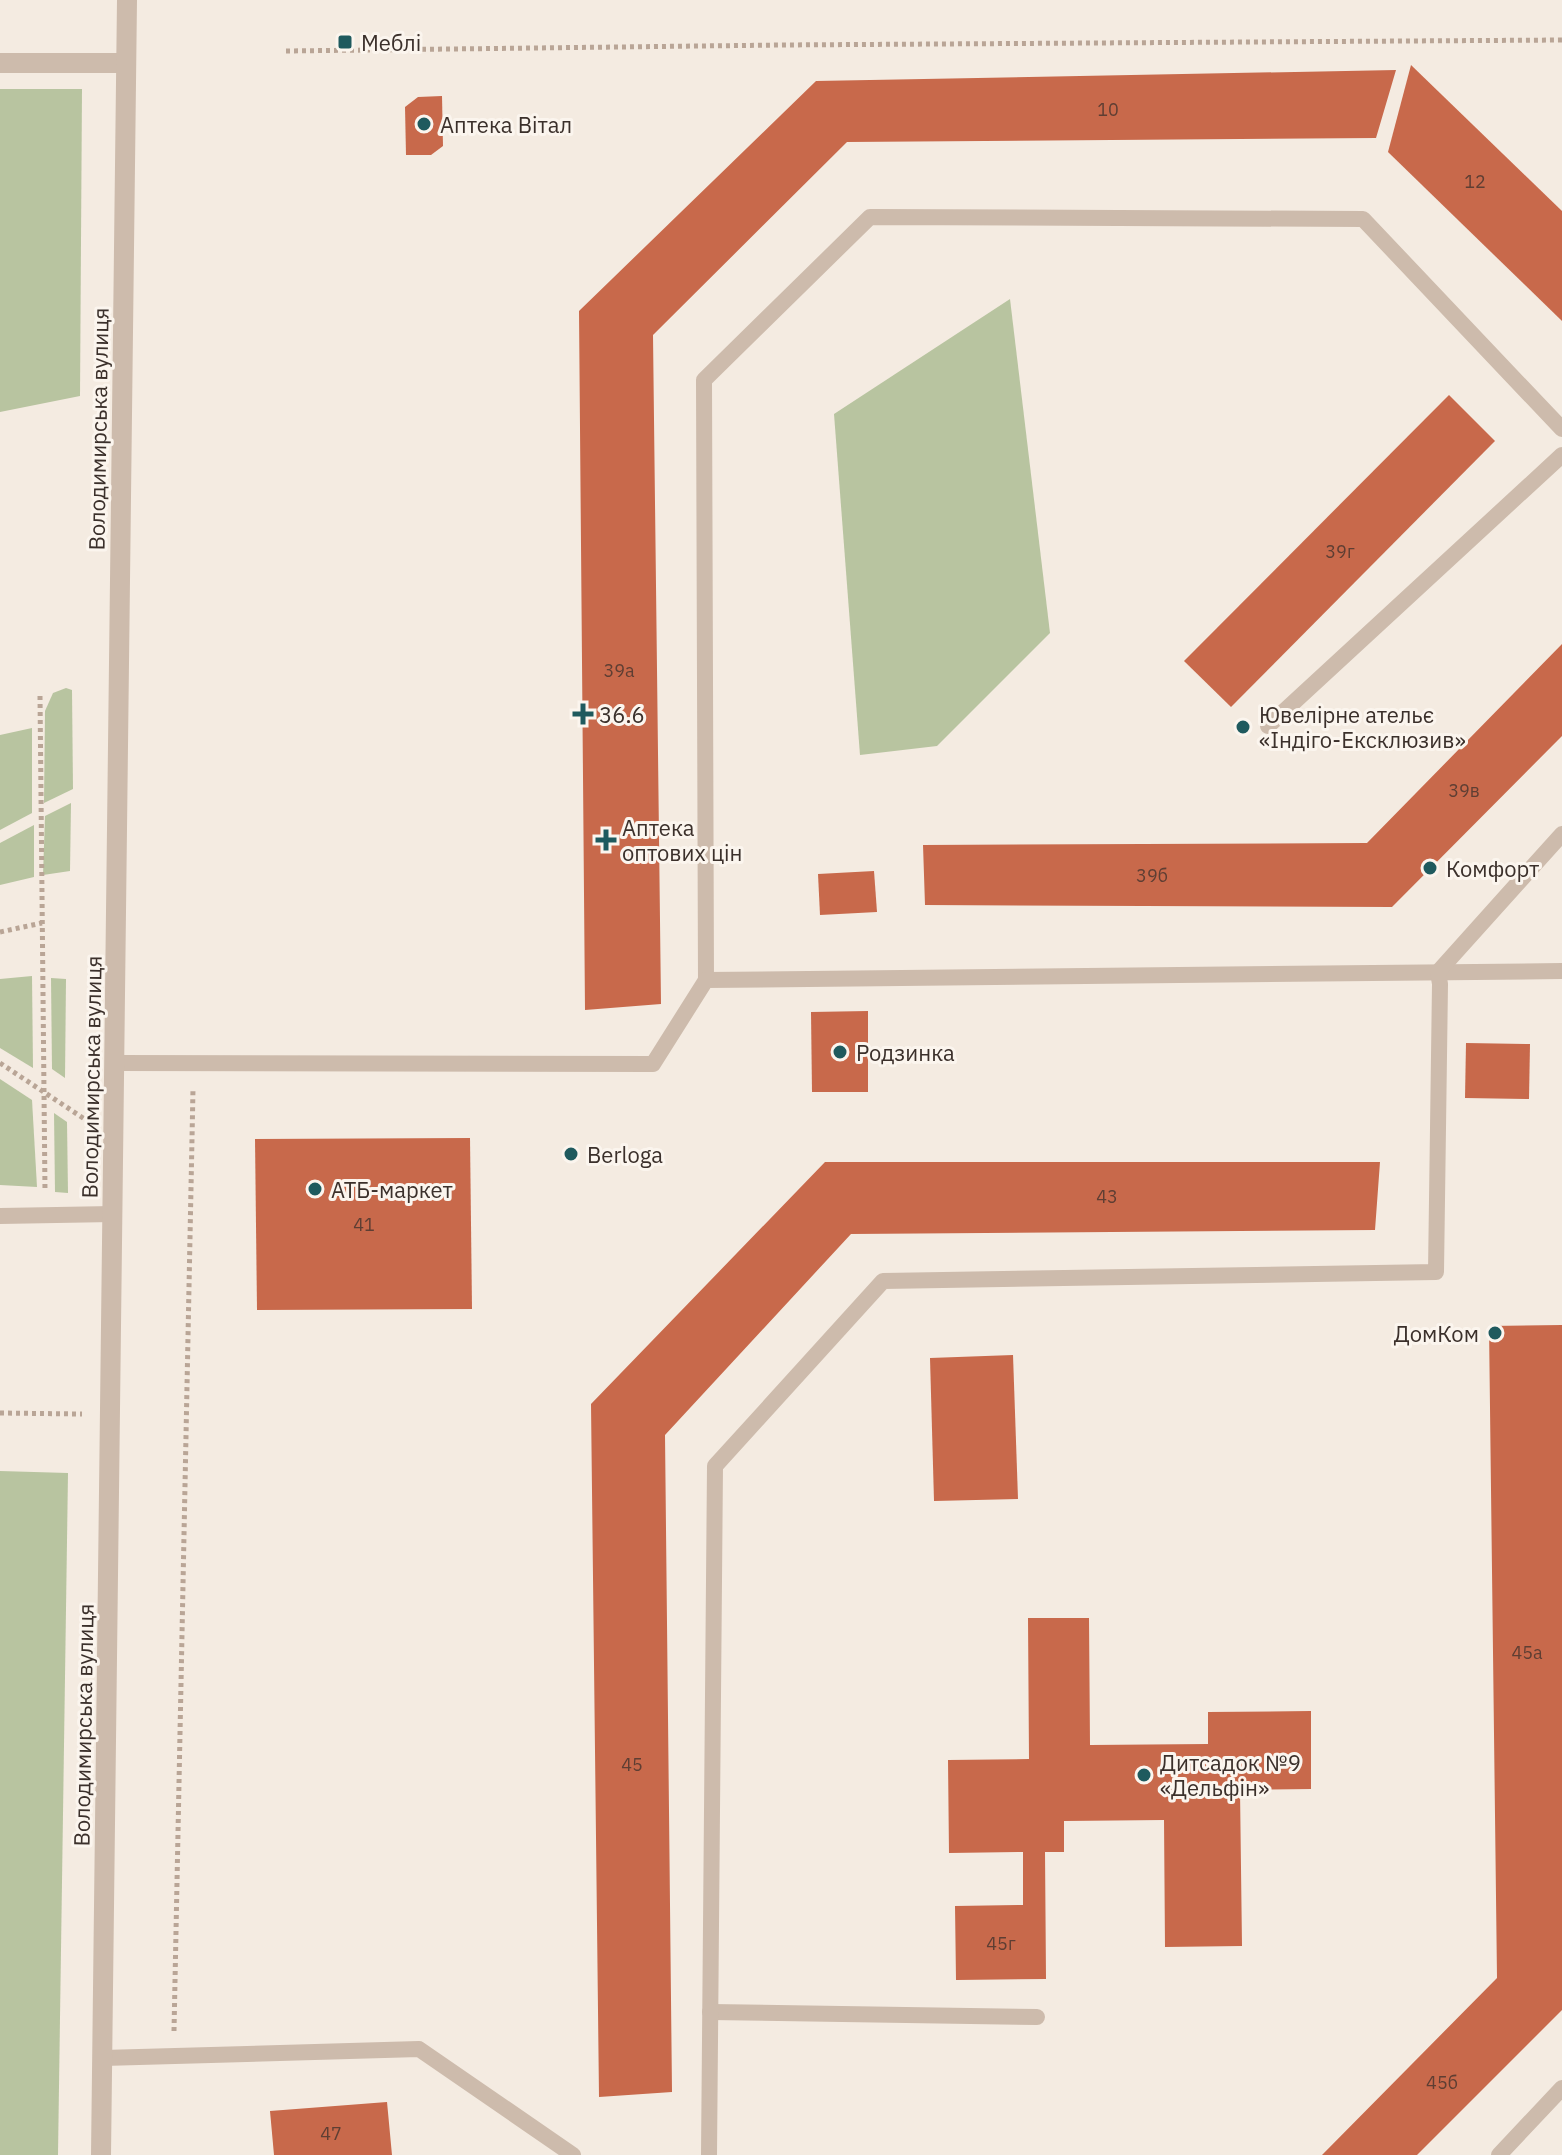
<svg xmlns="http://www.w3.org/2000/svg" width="1562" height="2155" viewBox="0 0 1562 2155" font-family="'IBM Plex Sans',sans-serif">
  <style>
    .green { fill: #b8c4a0 }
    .building { fill: #c8694b }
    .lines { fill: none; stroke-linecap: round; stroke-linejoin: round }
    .path { stroke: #b9a596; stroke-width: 5; stroke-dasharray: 4 4; stroke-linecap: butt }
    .service { stroke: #cdbbac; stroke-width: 16 }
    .pedestrian { stroke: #cdbbac; stroke-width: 20 }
    .tertiary { stroke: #cdbbac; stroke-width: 20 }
    .poi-dot { fill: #1f5a5e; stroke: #fbf5ee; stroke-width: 3 }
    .labels { text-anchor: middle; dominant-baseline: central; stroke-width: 6; stroke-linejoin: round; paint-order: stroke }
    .number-label { font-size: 18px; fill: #5e3e33 }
    .poi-label { font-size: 22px; fill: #3b302b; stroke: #fbf5ee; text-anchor: start }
    .street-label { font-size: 22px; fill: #3b302b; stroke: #fbf5ee }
  </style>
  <rect width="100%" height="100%" fill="#f4ebe1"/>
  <g class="green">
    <path d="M0 89H82L80 396 0 412Z"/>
    <path d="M1010 299 1050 633 937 746 860 755 834 414Z"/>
    <path d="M66 688 72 690 73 789 44 803 45 711 53 693Z"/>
    <path d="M32 728V813L0 830V735Z"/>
    <path d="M71 803 70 871 43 875 45 816Z"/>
    <path d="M34 825V877L0 885V843Z"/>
    <path d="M32 976 33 1068 0 1048V979Z"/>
    <path d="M51 978 66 979 65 1078 52 1069Z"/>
    <path d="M0 1079 32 1100 37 1187 0 1185Z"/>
    <path d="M54 1113 67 1122 68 1193 55 1192Z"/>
    <path d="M0 1471 68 1473 58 2155H0Z"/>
  </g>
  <g class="building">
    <path d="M1411 65 1562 211V321L1388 152Z"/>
    <path d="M1396 70 1376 138 847 142 653 335 661 1004 585 1010 579 311 816 81Z"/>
    <path d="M442 96 443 146 431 155H406L405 107 418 97Z"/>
    <path d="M1449 395 1495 441 1231 707 1184 661Z"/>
    <path d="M1562 644V736L1392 907 925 905 923 845 1367 843Z"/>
    <path d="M874 871 877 912 820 915 818 874Z"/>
    <path d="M868 1011V1092H812L811 1012Z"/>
    <path d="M1466 1043 1530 1044 1529 1099 1465 1098Z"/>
    <path d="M470 1138 472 1309 257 1310 255 1139Z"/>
    <path d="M825 1162H1380L1375 1230 851 1234 665 1435 672 2092 599 2097 591 1404Z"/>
    <path d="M1562 1325V2010L1417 2155H1322L1497 1978 1489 1326Z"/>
    <path d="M1013 1355 1018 1499 934 1501 930 1358Z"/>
    <path d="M1028 1618H1089L1090 1745 1208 1744V1712L1311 1711V1789L1240 1790 1242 1946 1165 1947 1164 1820 1064 1821V1852H1045L1046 1979 956 1980 955 1906 1023 1905V1852L949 1853 948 1760 1029 1759Z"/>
    <path d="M387 2102 392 2155H274L270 2111Z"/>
  </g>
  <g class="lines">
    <g class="path">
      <path d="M286 51 782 45 1562 40"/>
      <path d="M40 696 45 1191"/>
      <path d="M0 932 42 923"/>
      <path d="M0 1063 86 1120"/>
      <path d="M0 1413 82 1414"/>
      <path d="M174 2031 193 1089"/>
    </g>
    <g class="service">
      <path d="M1268 726 1562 455"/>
      <path d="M706 980 704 380 870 217 1363 219 1562 429"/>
      <path d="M115 1063 653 1064 706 980 1562 971"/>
      <path d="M0 1216 113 1214"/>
      <path d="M710 2012 1037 2017"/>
      <path d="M103 2058 419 2049 573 2155"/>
      <path d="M709 2155 715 1466 883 1281 1436 1272 1440 984 1438 972 1562 834"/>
      <path d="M1499 2155 1562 2088"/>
    </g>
    <path class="pedestrian" d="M0 63H126"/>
    <path class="tertiary" d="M101 2155 127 0"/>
  </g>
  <g class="poi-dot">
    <rect x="337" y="34" width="16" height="16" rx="4"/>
    <circle cx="424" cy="124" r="8"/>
    <path d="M579 702h8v8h8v8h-8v8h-8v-8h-8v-8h8z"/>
    <circle cx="1243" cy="727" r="8"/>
    <path d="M602 828h8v8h8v8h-8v8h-8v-8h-8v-8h8z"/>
    <circle cx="1430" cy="868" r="8"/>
    <circle cx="840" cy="1052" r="8"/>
    <circle cx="571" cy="1154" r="8"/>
    <circle cx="315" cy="1189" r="8"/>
    <circle cx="1495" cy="1333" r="8"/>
    <circle cx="1144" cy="1775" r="8"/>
  </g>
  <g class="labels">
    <g class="number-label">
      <text x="1108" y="109">10</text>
      <text x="1475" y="181">12</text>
      <text x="1340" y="551">39г</text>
      <text x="619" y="670">39а</text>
      <text x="1464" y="790">39в</text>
      <text x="1152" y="875">39б</text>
      <text x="1107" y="1196">43</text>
      <text x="364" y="1224">41</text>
      <text x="1527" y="1652">45а</text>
      <text x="632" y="1764">45</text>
      <text x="1001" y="1943">45г</text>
      <text x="1442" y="2082">45б</text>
      <text x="331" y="2133">47</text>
    </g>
    <g class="poi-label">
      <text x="361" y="42">Меблі</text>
      <text x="440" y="124">Аптека Вітал</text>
      <text x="599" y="714">36.6</text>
      <text x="1259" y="714">Ювелірне ательє<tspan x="1259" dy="25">«Індіго-Ексклюзив»</tspan></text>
      <text x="622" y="827">Аптека<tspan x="622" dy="25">оптових цін</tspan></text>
      <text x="1446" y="868">Комфорт</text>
      <text x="856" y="1052">Родзинка</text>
      <text x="587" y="1154">Berloga</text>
      <text x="331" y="1189">АТБ-маркет</text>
      <text x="1479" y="1333" text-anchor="end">ДомКом</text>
      <text x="1160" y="1762">Дитсадок №9<tspan x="1160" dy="25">«Дельфiн»</tspan></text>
    </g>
    <g class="street-label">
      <text transform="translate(98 429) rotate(-89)">Володимирська вулиця</text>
      <text transform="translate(91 1077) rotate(-89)">Володимирська вулиця</text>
      <text transform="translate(83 1725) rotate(-89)">Володимирська вулиця</text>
    </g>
  </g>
</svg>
